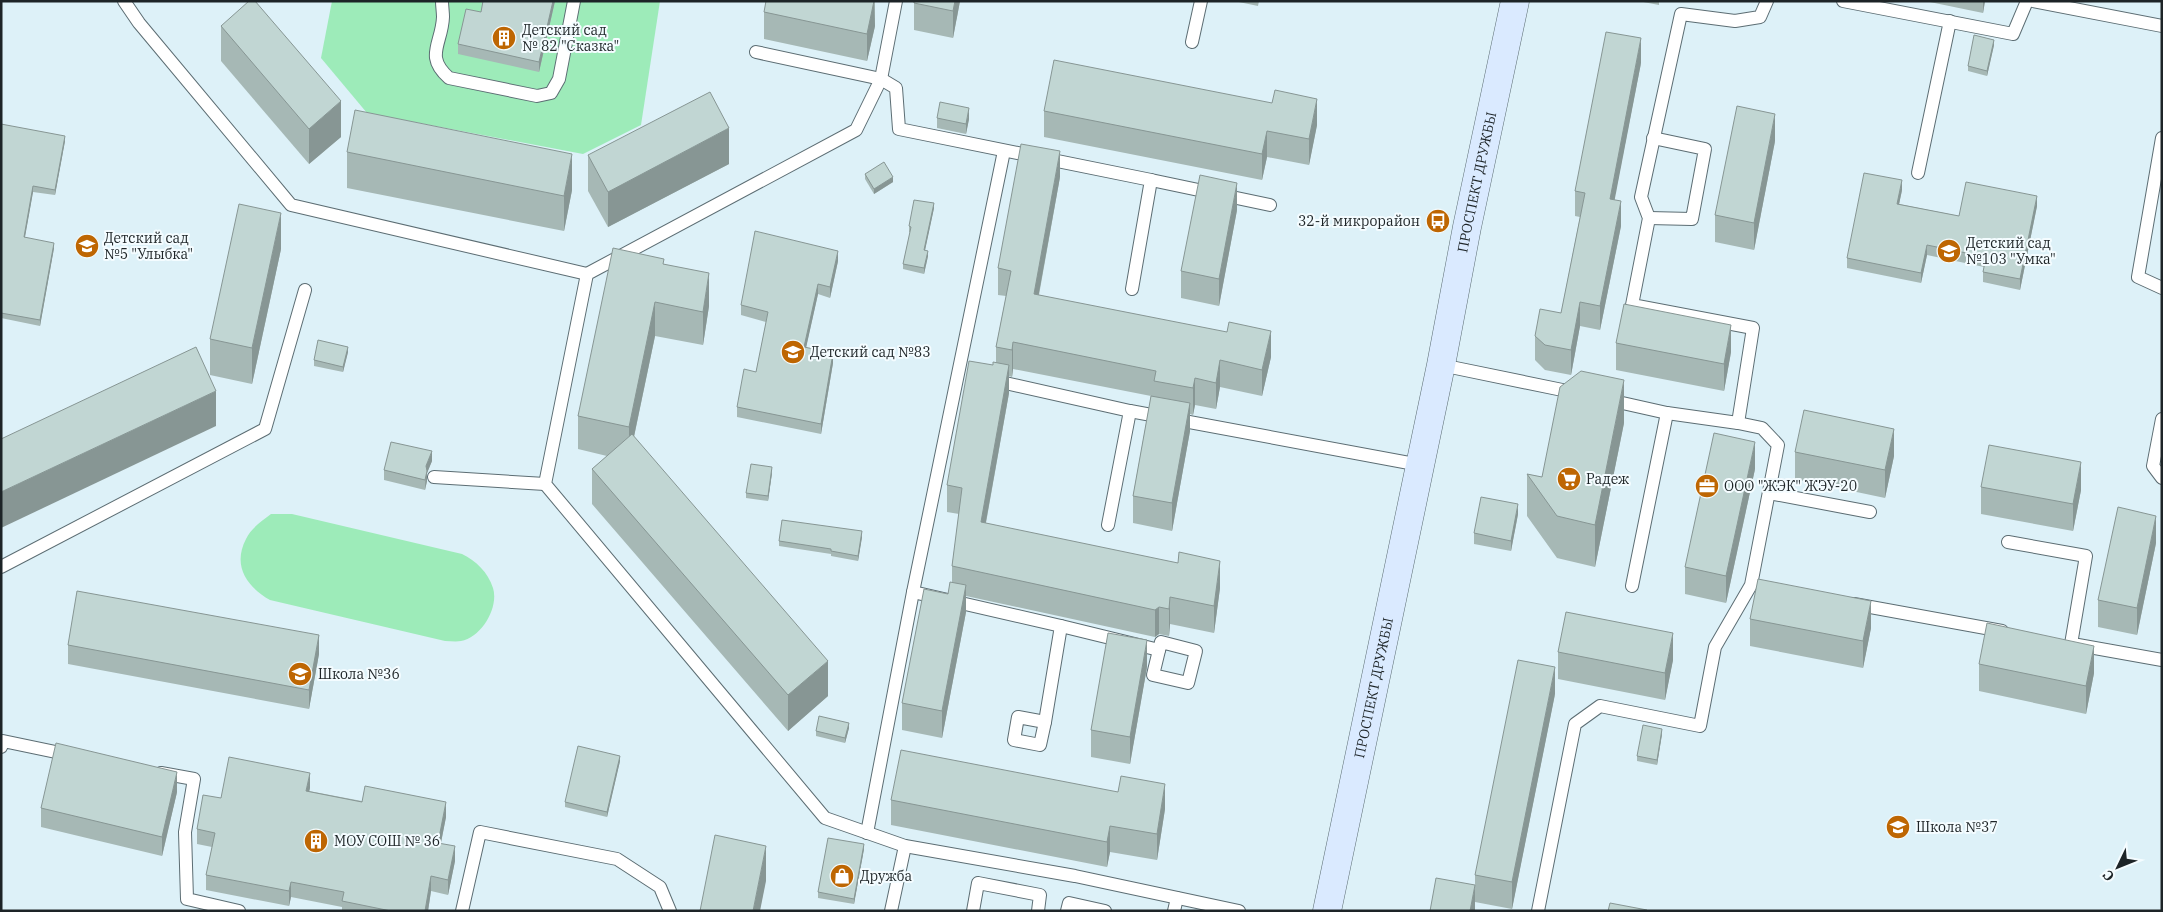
<svg xmlns="http://www.w3.org/2000/svg" width="2163" height="912" viewBox="0 0 2163 912" font-family="'IBM Plex Serif',serif">
  <style>
    .green { fill: #9debb9 }
    .lines { fill: none; stroke-linecap: round; stroke-linejoin: round }
    .lane-casing { stroke: #5c6d73; stroke-width: 14 }
    .secondary-casing { stroke: #5c6d73; stroke-width: 29 }
    .lane { stroke: #fff; stroke-width: 12 }
    .secondary { stroke: #daeaff; stroke-width: 28 }
    .wall { fill: #a6b8b5 }
    .shaded-wall { fill: #879694 }
    .building { fill: #c1d6d3; stroke: #879694 }
    .labels { text-anchor: middle; dominant-baseline: central; stroke-width: 4; stroke-linejoin: round; paint-order: stroke }
    .poi-label { font-size: 14px; fill: #1d2427; stroke: #f4fcff; text-anchor: start }
    .street-label { font-size: 14px; fill: #1d2427; stroke: #f4fcff }
  </style>
  <rect width="100%" height="100%" fill="#ddf1f8"/>
  <g class="green">
    <path d="M332 1H660L641 125 583 154 367 113 321 58Z"/>
    <path d="M271 514H292L462 554C476 561 488 572 493 588 499 607 482 637 461 641 456 642 450 641 445 641L270 600C247 587 232 566 246 539 251 528 262 521 271 514Z"/>
  </g>
  <g class="lines">
    <g class="lane-casing">
      <g id="lane">
        <path d="M124 1 139 23 291 205 587 274"/>
        <path d="M442 1C442 6 443 12 443 17 442 44 424 56 449 78L537 96 551 93 559 79 574 1"/>
        <path d="M896 1 881 79 856 130 587 274 545 484 825 818 905 846 1075 876 1239 911"/>
        <path d="M1843 1 2013 34 2027 1"/>
        <path d="M2033 1 2162 26"/>
        <path d="M1192 42 1201 1"/>
        <path d="M756 52 881 79 896 88 899 129 1151 180 1132 289"/>
        <path d="M2162 138 2138 277 2162 288"/>
        <path d="M1918 173 1950 21"/>
        <path d="M1151 180 1270 205"/>
        <path d="M1649 218 1692 219 1705 149 1653 138"/>
        <path d="M1441 365 1577 393"/>
        <path d="M992 380 1130 411 1108 525"/>
        <path d="M1609 400 1667 413 1738 423 1753 328 1632 305 1649 218 1641 197 1681 14 1735 21 1760 17 1767 1"/>
        <path d="M1130 411 1420 465"/>
        <path d="M2162 419 2153 466 2162 478"/>
        <path d="M434 477 545 484"/>
        <path d="M1769 493 1870 512"/>
        <path d="M2008 542 2086 556 2071 644"/>
        <path d="M1 567 265 429 305 290"/>
        <path d="M1632 586 1667 413"/>
        <path d="M913 592 1061 626 1045 722"/>
        <path d="M1854 604 2002 631"/>
        <path d="M1061 626 1159 650"/>
        <path d="M1161 642 1196 651 1188 683 1153 675Z"/>
        <path d="M2078 645 2162 660"/>
        <path d="M1018 717 1045 722 1040 745 1014 740Z"/>
        <path d="M1 747 3 741 70 755"/>
        <path d="M161 773 194 779 185 832 187 899 239 911"/>
        <path d="M867 833 913 592 1004 151"/>
        <path d="M462 911 480 832 617 859 660 887 670 911"/>
        <path d="M891 911 905 846"/>
        <path d="M973 911 978 883 1040 895 1038 911"/>
        <path d="M1067 911 1069 903 1105 911"/>
        <path d="M1174 911 1177 898"/>
        <path d="M1538 911 1575 724 1600 706 1700 726 1715 647 1751 585 1778 445 1762 428 1738 423"/>
      </g>
    </g>
    <g class="secondary-casing">
      <g id="secondary">
        <path id="s1" d="M1327 911 1441 365 1467 227 1515 1"/>
      </g>
    </g>
    <use href="#lane" class="lane"/>
    <use href="#secondary" class="secondary"/>
  </g>
  <g class="wall">
    <path d="M483 1H555L539 72 458 54V44L481 12Z"/>
    <path d="M875 1V26L867 61 764 39V12Z"/>
    <path d="M960 1 953 38 914 30V3Z"/>
    <path d="M1234 1H1259L1258 6Z"/>
    <path d="M1638 1H1659V5Z"/>
    <path d="M1925 1H1985L1983 13Z"/>
    <path d="M221 26 341 137 309 164 221 61Z"/>
    <path d="M1994 45 1987 76 1968 71V66Z"/>
    <path d="M1641 63 1614 200 1621 226 1600 330 1580 326 1571 375 1545 370 1535 360V336L1561 313 1580 217 1575 216V191Z"/>
    <path d="M1044 111 1317 125 1309 165 1267 157 1262 180 1044 137Z"/>
    <path d="M937 118 969 119 966 134 937 128Z"/>
    <path d="M1 124 65 141 55 195 33 192 25 237 54 248 40 326 1 318Z"/>
    <path d="M1775 141 1754 250 1715 242V215Z"/>
    <path d="M347 152 572 190 564 231 347 188Z"/>
    <path d="M588 155 729 164 608 227 588 191Z"/>
    <path d="M865 174 893 182 874 194 865 179Z"/>
    <path d="M1060 177 1039 295 1271 357 1262 396 1220 387 1216 409 1195 405 1193 415 1190 414V431L1172 531 1133 523V496L1151 396 1013 369 1012 377 1009 376V393L986 523 1220 588 1214 633 1170 624 1169 636 1159 634 1155 637 966 596V612L942 738 902 730V703L948 594 952 582V566L959 514 947 512V485L993 365 996 363V347L1006 296 998 295V268Z"/>
    <path d="M1902 190 1899 204 1959 216 2037 206 2020 290 1983 282V272L1984 267 1927 255 1921 283 1847 268V258Z"/>
    <path d="M934 208 925 250 928 256 924 274 903 269V264L910 232H909V226Z"/>
    <path d="M1237 210 1219 306 1181 298V271Z"/>
    <path d="M281 249 252 384 210 375V339Z"/>
    <path d="M838 261 830 298 818 294 806 347 833 363 821 434 737 417V407L756 372 766 322 741 315V305Z"/>
    <path d="M664 264 709 306 703 345 655 336 634 437 828 696 788 731 592 504V469L607 456 578 449V416Z"/>
    <path d="M1616 343 1731 352 1724 391 1616 370Z"/>
    <path d="M348 352 343 372 314 366V360Z"/>
    <path d="M1624 423 1595 567 1557 558 1527 516V474L1542 477Z"/>
    <path d="M1795 452 1894 456 1885 498 1795 479Z"/>
    <path d="M432 461 427 473V481L425 490 384 480V470Z"/>
    <path d="M1755 469 1726 603 1685 594V567Z"/>
    <path d="M772 473 768 501 746 498V493Z"/>
    <path d="M1981 487 2081 490 2073 531 1981 514Z"/>
    <path d="M1518 514 1511 551 1474 544V533Z"/>
    <path d="M862 537 858 561 831 556V554L779 546V541Z"/>
    <path d="M2156 543 2137 635 2098 627V600Z"/>
    <path d="M1750 619 1871 628 1863 668 1750 646Z"/>
    <path d="M68 645 319 654 309 709 68 664Z"/>
    <path d="M1558 652 1673 660 1665 700 1558 679Z"/>
    <path d="M1979 664 2094 673 2086 714 1979 691Z"/>
    <path d="M1147 667 1130 764 1091 757V730Z"/>
    <path d="M1555 694 1512 909 1475 902V911V875Z"/>
    <path d="M849 728 845 743 816 736V731Z"/>
    <path d="M1662 734 1657 765 1637 761V756Z"/>
    <path d="M620 761 607 817 565 807V802Z"/>
    <path d="M310 788 309 791 446 817 441 843 455 861 448 895 431 891 428 911H342V907L291 897 289 906 206 890V875L212 847 197 844V829L221 798Z"/>
    <path d="M177 792 162 856 41 827V808Z"/>
    <path d="M1118 792 1165 809 1157 860 1110 852 1107 867 891 825V800Z"/>
    <path d="M864 849 854 904 818 898V892Z"/>
  </g>
  <g class="shaded-wall">
    <path d="M553 1H555L539 72V62Z"/>
    <path d="M874 1 875 26 867 61V34Z"/>
    <path d="M955 1H960L953 38V11Z"/>
    <path d="M1983 1H1985L1983 13Z"/>
    <path d="M1641 38V63L1610 224V199Z"/>
    <path d="M1994 40V45L1987 76V71Z"/>
    <path d="M1317 99V125L1309 165V139Z"/>
    <path d="M341 101V137L309 164V129Z"/>
    <path d="M969 108V119L966 134V124Z"/>
    <path d="M1775 114V141L1754 250V223Z"/>
    <path d="M729 128V164L608 227V192Z"/>
    <path d="M1267 131V157L1262 180V154Z"/>
    <path d="M65 136V141L55 195V190Z"/>
    <path d="M1060 151V177L1034 320V294Z"/>
    <path d="M572 154V190L564 231V196Z"/>
    <path d="M893 177V182L874 194V189Z"/>
    <path d="M1902 180V190L1897 214V204Z"/>
    <path d="M1237 183V210L1219 306V279Z"/>
    <path d="M33 186V192L24 242V237Z"/>
    <path d="M2037 196V206L2020 290V279Z"/>
    <path d="M1621 201V226L1600 330V306Z"/>
    <path d="M934 203V208L924 255V250Z"/>
    <path d="M281 213V249L252 384V348Z"/>
    <path d="M54 243V248L40 326V320Z"/>
    <path d="M1927 245V255L1921 283V273Z"/>
    <path d="M838 251V261L830 298V287Z"/>
    <path d="M928 251V256L924 274V268Z"/>
    <path d="M709 273V306L703 345V312Z"/>
    <path d="M818 284V294L804 357V347Z"/>
    <path d="M655 302V336L629 460V427Z"/>
    <path d="M1580 302V326L1571 375V350Z"/>
    <path d="M1731 325V352L1724 391V364Z"/>
    <path d="M1271 331V357L1262 396V370Z"/>
    <path d="M1013 342V369L1012 377V350Z"/>
    <path d="M348 347V352L343 372V367Z"/>
    <path d="M833 353V363L821 434V424Z"/>
    <path d="M1220 360V387L1216 409V383Z"/>
    <path d="M1009 365V393L981 549V522Z"/>
    <path d="M1195 378V405L1193 415V388Z"/>
    <path d="M1624 380V423L1595 567V525Z"/>
    <path d="M216 391V426L1 528V492Z"/>
    <path d="M1190 403V431L1172 531V503Z"/>
    <path d="M1894 429V456L1885 498V470Z"/>
    <path d="M1755 442V469L1726 603V576Z"/>
    <path d="M432 451V461L427 473V481L425 490 426 466Z"/>
    <path d="M2081 462V490L2073 531V504Z"/>
    <path d="M772 467V473L768 501V496Z"/>
    <path d="M1518 504V514L1511 551V541Z"/>
    <path d="M2156 516V543L2137 635V608Z"/>
    <path d="M862 531V537L858 561V556Z"/>
    <path d="M1220 561V588L1214 633V606Z"/>
    <path d="M966 585V612L942 738V711Z"/>
    <path d="M1170 597V624L1169 636V609Z"/>
    <path d="M1871 601V628L1863 668V641Z"/>
    <path d="M1159 607V634L1155 637V610Z"/>
    <path d="M1673 633V660L1665 700V673Z"/>
    <path d="M319 635V654L309 709V690Z"/>
    <path d="M1147 640V667L1130 764V737Z"/>
    <path d="M2094 646V673L2086 714V686Z"/>
    <path d="M828 661V696L788 731V695Z"/>
    <path d="M1555 667V694L1512 909V882Z"/>
    <path d="M849 723V728L845 743V738Z"/>
    <path d="M1662 729V734L1657 765V760Z"/>
    <path d="M620 756V761L607 817V812Z"/>
    <path d="M177 772V792L162 856V837Z"/>
    <path d="M310 773V788L306 806V791Z"/>
    <path d="M1165 784V809L1157 860V834Z"/>
    <path d="M446 802V817L438 857V843Z"/>
    <path d="M1110 826V852L1107 867V842Z"/>
    <path d="M864 844V849L854 904V899Z"/>
    <path d="M455 846V861L448 895V880Z"/>
    <path d="M766 846V881L760 911H753Z"/>
    <path d="M431 876V891L428 911H425Z"/>
    <path d="M291 882V897L289 906V891Z"/>
    <path d="M1475 885V911H1470Z"/>
  </g>
  <g class="building">
    <path d="M249 1H255L341 101 309 129 221 26Z"/>
    <path d="M483 1H553L539 62 458 44 466 9 481 12Z"/>
    <path d="M766 1H874L867 34 764 12Z"/>
    <path d="M914 1H955L953 11 914 3Z"/>
    <path d="M1606 32 1641 38 1610 199 1621 201 1600 306 1580 302 1571 350 1545 345 1535 336 1540 309 1561 313 1585 193 1575 191Z"/>
    <path d="M1974 35 1994 40 1987 71 1968 66Z"/>
    <path d="M1054 60 1272 103 1275 90 1317 99 1309 139 1267 131 1262 154 1044 111Z"/>
    <path d="M710 92 729 128 608 192 588 155Z"/>
    <path d="M940 102 969 108 966 124 937 118Z"/>
    <path d="M1737 106 1775 114 1754 223 1715 215Z"/>
    <path d="M355 110 572 154 564 196 347 152Z"/>
    <path d="M1 124 65 136 55 190 33 186 24 237 54 243 40 320 1 313Z"/>
    <path d="M1021 144 1060 151 1034 294 1227 332 1229 322 1271 331 1262 370 1220 360 1216 383 1195 378 1193 388 1154 381 1156 371 1013 342 1012 350 996 347 1011 271 998 268Z"/>
    <path d="M884 162 893 177 874 189 865 174Z"/>
    <path d="M1864 173 1902 180 1897 204 1959 216 1966 182 2037 196 2020 279 1983 272 1986 257 1927 245 1921 273 1847 258Z"/>
    <path d="M1200 175 1237 183 1219 279 1181 271Z"/>
    <path d="M914 200 934 203 924 250 928 251 924 268 903 264 911 227 909 226Z"/>
    <path d="M239 204 281 213 252 348 210 339Z"/>
    <path d="M755 231 838 251 830 287 818 284 804 347 833 353 821 424 737 407 744 369 756 372 768 312 741 305Z"/>
    <path d="M613 248 664 259 663 264 709 273 703 312 655 302 629 427 578 416Z"/>
    <path d="M1624 304 1731 325 1724 364 1616 343Z"/>
    <path d="M318 340 348 347 343 367 314 360Z"/>
    <path d="M196 347 216 391 1 492V439Z"/>
    <path d="M969 361 993 365V362L1009 365 981 522 1178 563 1179 552 1220 561 1214 606 1170 597 1169 609 1159 607 1155 610 952 566 962 488 947 485Z"/>
    <path d="M1581 371 1624 380 1595 525 1557 516 1527 474 1542 477 1560 387Z"/>
    <path d="M1151 396 1190 403 1172 503 1133 496Z"/>
    <path d="M1804 410 1894 429 1885 470 1795 452Z"/>
    <path d="M1714 433 1755 442 1726 576 1685 567Z"/>
    <path d="M632 434 828 661 788 695 592 469Z"/>
    <path d="M391 442 432 451 426 466 427 471 425 480 384 470Z"/>
    <path d="M1989 445 2081 462 2073 504 1981 487Z"/>
    <path d="M751 464 772 467 768 496 746 493Z"/>
    <path d="M1481 497 1518 504 1511 541 1474 533Z"/>
    <path d="M2118 507 2156 516 2137 608 2098 600Z"/>
    <path d="M782 520 862 531 858 556 831 551V549L779 541Z"/>
    <path d="M1758 579 1871 601 1863 641 1750 619Z"/>
    <path d="M950 582 966 585 942 711 902 703 924 589 948 594Z"/>
    <path d="M77 591 319 635 309 690 68 645Z"/>
    <path d="M1566 612 1673 633 1665 673 1558 652Z"/>
    <path d="M1987 623 2094 646 2086 686 1979 664Z"/>
    <path d="M1108 633 1147 640 1130 737 1091 730Z"/>
    <path d="M1518 660 1555 667 1512 882 1475 875Z"/>
    <path d="M819 716 849 723 845 738 816 731Z"/>
    <path d="M1643 725 1662 729 1657 760 1637 756Z"/>
    <path d="M56 743 177 772 162 837 41 808Z"/>
    <path d="M578 746 620 756 607 812 565 802Z"/>
    <path d="M901 750 1118 792 1121 776 1165 784 1157 834 1110 826 1107 842 891 800Z"/>
    <path d="M229 757 310 773 306 791 362 802 365 786 446 802 438 843 455 846 448 880 431 876 425 911H391L342 901 344 892 291 882 289 891 206 875 215 833 197 829 203 795 221 798Z"/>
    <path d="M715 835 766 846 753 911H700Z"/>
    <path d="M828 838 864 844 854 899 818 892Z"/>
    <path d="M1436 878 1475 885 1470 911H1430Z"/>
    <path d="M1610 903 1647 910V911H1608Z"/>
  </g>
  <defs>
    <g id="building-disc" transform="scale(1.25)"><circle r="9.5" fill="#be6602" stroke="#f4fcff"/><path d="M-4-6H4V6H1V3H-1V6H-4ZM-2.5-4.3h1.7v1.8h-1.7ZM.8-4.3h1.7v1.8H.8ZM-2.5-1h1.7V.8h-1.7ZM.8-1h1.7V.8H.8Z" fill="#fff"/></g>
    <g id="bus-disc" transform="scale(1.25)"><circle r="9.5" fill="#be6602" stroke="#f4fcff"/><path d="M-5-6H5V4H4V6H2V4H-2V6H-4V4H-5ZM-3.5-4V0h7V-4ZM-3.5 1.2v1.5H-2V1.2ZM2 1.2v1.5H3.5V1.2Z" fill="#fff"/></g>
    <g id="school-disc" transform="scale(1.25)"><circle r="9.5" fill="#be6602" stroke="#f4fcff"/><path d="M0-5L7-2L0 1L-7-2ZM-4 1L0 2.5L4 1V4Q0 6-4 4Z" fill="#fff"/></g>
    <g id="supermarket-disc" transform="scale(1.25)"><circle r="9.5" fill="#be6602" stroke="#f4fcff"/><path d="M-6-5.5h2.5l.6 2H6L4.5 2H-2.5L-4.4-4H-6ZM-1.5 3.2a1.3 1.3 0 1 0 .1 0ZM3 3.2a1.3 1.3 0 1 0 .1 0Z" fill="#fff"/></g>
    <g id="office-disc" transform="scale(1.25)"><circle r="9.5" fill="#be6602" stroke="#f4fcff"/><path d="M-6-3h4V-5.5h4V-3h4V5H-6ZM-1-4.5V-3h2v-1.5ZM-6 0V1H6V0Z" fill="#fff"/></g>
    <g id="shop-disc" transform="scale(1.25)"><circle r="9.5" fill="#be6602" stroke="#f4fcff"/><path d="M-5-2.5h2.3a2.7 3.5 0 0 1 5.4 0H5L5.5 6h-11ZM-1.5-2.5h3a1.5 2.3 0 0 0-3 0Z" fill="#fff"/></g>
  </defs>
  <g fill-rule="evenodd">
    <use href="#building-disc" x="504" y="38"/>
    <use href="#bus-disc" x="1438" y="221"/>
    <use href="#school-disc" x="87" y="246"/>
    <use href="#school-disc" x="1949" y="251"/>
    <use href="#school-disc" x="793" y="352"/>
    <use href="#supermarket-disc" x="1569" y="479"/>
    <use href="#office-disc" x="1707" y="486"/>
    <use href="#school-disc" x="300" y="674"/>
    <use href="#school-disc" x="1898" y="827"/>
    <use href="#building-disc" x="316" y="841"/>
    <use href="#shop-disc" x="842" y="876"/>
  </g>
  <g class="labels">
    <g class="poi-label">
      <text x="522" y="30">Детский сад<tspan x="522" dy="16">№ 82 "Сказка"</tspan></text>
      <text x="1420" y="221" text-anchor="end">32-й микрорайон</text>
      <text x="104" y="238">Детский сад<tspan x="104" dy="16">№5 "Улыбка"</tspan></text>
      <text x="1966" y="243">Детский сад<tspan x="1966" dy="16">№103 "Умка"</tspan></text>
      <text x="810" y="352">Детский сад №83</text>
      <text x="1586" y="479">Радеж</text>
      <text x="1724" y="486">ООО "ЖЭК" ЖЭУ-20</text>
      <text x="318" y="674">Школа №36</text>
      <text x="1916" y="827">Школа №37</text>
      <text x="334" y="841">МОУ СОШ № 36</text>
      <text x="860" y="876">Дружба</text>
    </g>
    <g class="street-label">
      <text stroke="none"><textPath href="#s1" startOffset="744">ПРОСПЕКТ ДРУЖБЫ</textPath></text>
      <text stroke="none"><textPath href="#s1" startOffset="228">ПРОСПЕКТ ДРУЖБЫ</textPath></text>
    </g>
  </g>
  <rect width="2163" height="912" fill="none" stroke="#1d2427" stroke-width="5"/>
  <g transform="translate(2118 867) rotate(227)" stroke="#f4fcff" stroke-width="4" paint-order="stroke">
  <path d="M0-4L9 19L0 12L-9 19Z" fill="#1d2427"/>
  <text y="-8" font-size="14" font-weight="bold" text-anchor="middle" fill="#1d2427">С</text>
  </g>
</svg>
